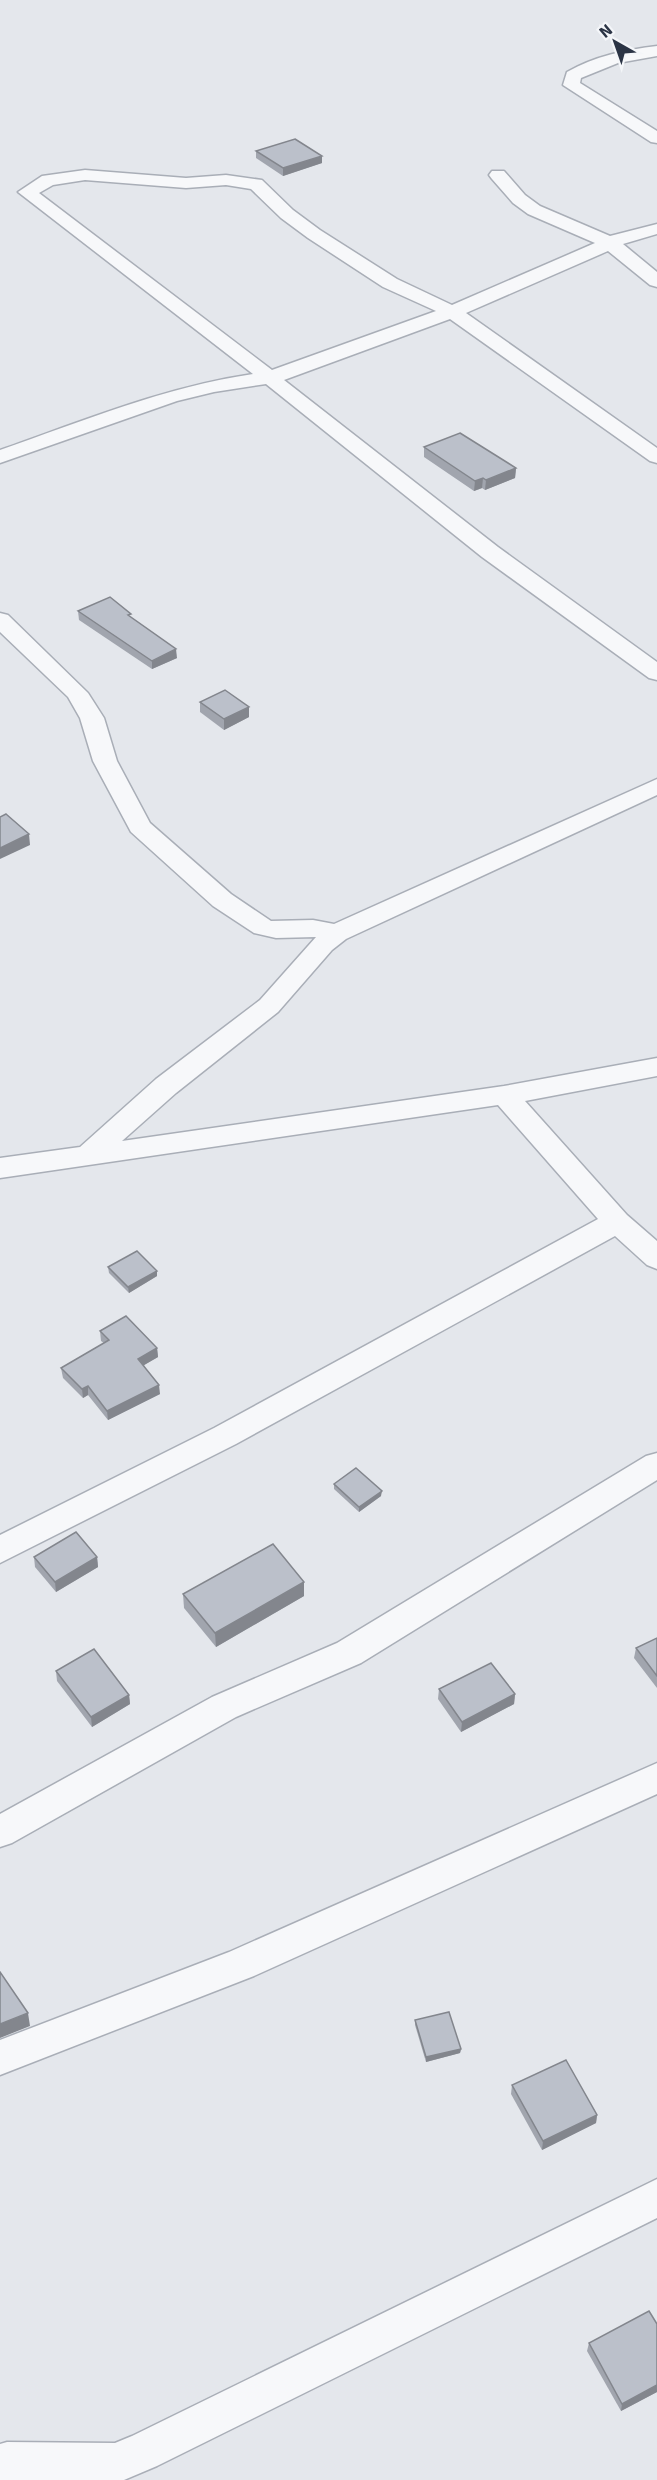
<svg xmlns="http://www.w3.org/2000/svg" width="657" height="2480" viewBox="0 0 657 2480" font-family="Signika,sans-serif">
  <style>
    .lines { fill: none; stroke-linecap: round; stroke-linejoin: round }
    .street-casing { stroke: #a9aeb7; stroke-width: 3 }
    .street { fill: #f7f8fa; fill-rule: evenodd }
    .wall { fill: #a1a5ae }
    .shaded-wall { fill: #83868d }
    .building { fill: #bbc0ca; stroke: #83868d; stroke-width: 1.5 }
  </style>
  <rect width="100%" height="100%" fill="#e4e7ec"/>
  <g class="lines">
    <g class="street-casing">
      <g id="street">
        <path d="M657 46V56L618 63 581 78 580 83 657 131V143L651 142 563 85 567 72C595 56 625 50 657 46Z"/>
        <path d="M85 170 186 178 226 175 262 180 293 210 320 230 397 279 452 305 595 243 528 214 513 203 492 179 489 175 492 171H504L525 195 540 206 610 236 657 224V234L623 244 657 272V287L650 285 608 251 466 313 657 448V463L650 461 450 319 284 380 498 547 657 662V680L649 678 482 557 266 384 214 392 177 401 0 463V450C83 421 165 387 253 374L18 192 42 176ZM85 180 186 188 226 185 251 189 281 218 308 238 383 287 436 311 272 370 39 193 53 185Z"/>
        <path d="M0 613 8 615 88 693 104 718 117 761 150 823 231 894 271 921 313 920 334 924 657 779V795L346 939 332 950 278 1012 176 1093 122 1141 504 1086 657 1058V1076L525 1101 627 1215 657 1241V1269L647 1265 615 1236 236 1444 0 1563V1535L214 1428 598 1219 498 1105 0 1178V1158L80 1147 156 1079 260 1000 316 937 276 938 254 933 213 906 131 832 93 761 80 718 68 697 0 632Z"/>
        <path d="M657 1453V1480L361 1663 236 1717 12 1843 0 1847V1814L212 1697 337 1643 646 1456Z"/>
        <path d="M657 1763V1794L254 1976 0 2075V2040L229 1952Z"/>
        <path d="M657 2179V2218L157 2466 124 2480H0V2444L7 2442 115 2443 132 2436Z"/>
      </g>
    </g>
    <use href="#street" class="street"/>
  </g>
  <g class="wall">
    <path d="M256 151 322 156V163L283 176 256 158Z"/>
    <path d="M424 447 516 468 515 478 485 490 482 488 474 491 424 457Z"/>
    <path d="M78 611 131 617 177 658 152 669 79 620Z"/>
    <path d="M200 702 249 707V717L224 730 200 712Z"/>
    <path d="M108 1267 157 1276 129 1293 109 1273Z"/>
    <path d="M100 1331 157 1348 158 1357 144 1365 160 1394 108 1420 88 1395 83 1398 63 1378 61 1368 104 1343 101 1341Z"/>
    <path d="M334 1484 381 1496 359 1512 334 1489Z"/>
    <path d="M34 1557H97L98 1567 56 1592 35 1567Z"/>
    <path d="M183 1594 304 1596 216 1647 184 1608Z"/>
    <path d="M657 1638V1688L634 1658 636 1648Z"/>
    <path d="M56 1671 129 1695 130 1704 92 1727 57 1681Z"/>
    <path d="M439 1689 515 1694 514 1704 461 1732 438 1699Z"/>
    <path d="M415 2020 461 2049 460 2053 426 2062 415 2025Z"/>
    <path d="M512 2085 597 2115 596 2123 542 2150 511 2094Z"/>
    <path d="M657 2324V2392L621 2411 587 2351 589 2343Z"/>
  </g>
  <g class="shaded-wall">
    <path d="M322 156V163L283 176V168Z"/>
    <path d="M516 468 515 478 485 490 486 480Z"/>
    <path d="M483 478 482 488 474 491 475 481Z"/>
    <path d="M176 649 177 658 152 669V661Z"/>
    <path d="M249 707V717L224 730V719Z"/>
    <path d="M29 834 30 845 0 859V848Z"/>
    <path d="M157 1271V1276L129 1293 128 1287Z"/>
    <path d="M157 1348 158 1357 139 1368 138 1359Z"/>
    <path d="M159 1385 160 1394 108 1420 107 1411Z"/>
    <path d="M88 1386V1395L83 1398 82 1389Z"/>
    <path d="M382 1491 381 1496 359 1512V1507Z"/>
    <path d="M97 1557 98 1567 56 1592 55 1582Z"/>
    <path d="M304 1582V1596L216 1647 215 1633Z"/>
    <path d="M515 1694 514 1704 461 1732 462 1722Z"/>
    <path d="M129 1695 130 1704 92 1727 91 1717Z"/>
    <path d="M28 2013 30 2026 0 2038V2024Z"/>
    <path d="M461 2049 460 2053 426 2062V2057Z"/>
    <path d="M597 2115 596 2123 542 2150 543 2141Z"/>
    <path d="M657 2385V2392L621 2411 622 2404Z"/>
  </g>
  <g class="building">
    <path d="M295 139 322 156 283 168 256 151Z"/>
    <path d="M460 433 516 468 486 480 483 478 475 481 424 447Z"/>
    <path d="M110 597 131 614 128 615 176 649 152 661 78 611Z"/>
    <path d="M225 690 249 707 224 719 200 702Z"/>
    <path d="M6 814 29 834 0 848V817Z"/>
    <path d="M137 1251 157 1271 128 1287 108 1267Z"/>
    <path d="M126 1316 157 1348 138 1359 159 1385 107 1411 88 1386 82 1389 61 1368 109 1340 100 1331Z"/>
    <path d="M356 1468 382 1491 359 1507 334 1484Z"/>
    <path d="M76 1532 97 1557 55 1582 34 1557Z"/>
    <path d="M273 1544 304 1582 215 1633 183 1594Z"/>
    <path d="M657 1638V1676L636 1648Z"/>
    <path d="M94 1649 129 1695 91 1717 56 1671Z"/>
    <path d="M491 1663 515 1694 462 1722 439 1689Z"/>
    <path d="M0 1972 28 2013 0 2024Z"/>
    <path d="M449 2012 461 2049 426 2057 415 2020Z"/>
    <path d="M566 2060 597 2115 543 2141 512 2085Z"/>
    <path d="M649 2311 657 2324V2385L622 2404 589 2343Z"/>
  </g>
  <g transform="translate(615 42) rotate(320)" stroke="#f4f6f9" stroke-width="4.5" paint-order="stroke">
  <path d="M0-4.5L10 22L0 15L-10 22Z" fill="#2b3445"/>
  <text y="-9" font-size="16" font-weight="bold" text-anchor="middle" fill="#2b3445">N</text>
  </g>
</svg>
